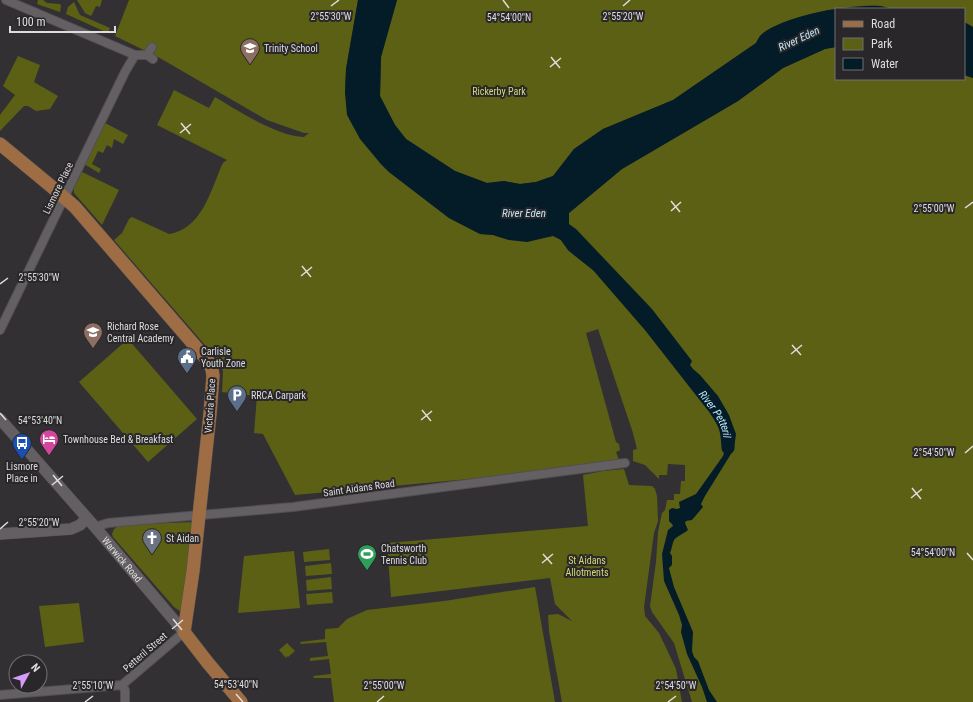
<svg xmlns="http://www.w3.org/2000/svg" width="973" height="702" viewBox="0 0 973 702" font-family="'Roboto Condensed',sans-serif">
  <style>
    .green { fill: #5c6014 }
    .water { fill: #041c28 }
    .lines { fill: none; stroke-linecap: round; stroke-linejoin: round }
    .river { stroke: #041c28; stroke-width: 13 }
    .street-casing { stroke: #524f52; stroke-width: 10 }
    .secondary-casing { stroke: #524f52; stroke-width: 12 }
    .primary-casing { stroke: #524f52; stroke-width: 14 }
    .street { stroke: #635f63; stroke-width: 8 }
    .secondary { stroke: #635f63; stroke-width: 11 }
    .primary { stroke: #9e6d43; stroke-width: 13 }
    .ticks { fill: none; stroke: #deddde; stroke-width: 1.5 }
    .labels { text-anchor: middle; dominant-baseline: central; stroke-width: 4; stroke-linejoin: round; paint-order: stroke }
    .poi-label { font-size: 10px; fill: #deddde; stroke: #292729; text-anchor: start }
    .park-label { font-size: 10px; fill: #d4db75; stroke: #292729 }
    .street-label { font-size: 10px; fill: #deddde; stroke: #292729 }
    .water-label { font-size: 11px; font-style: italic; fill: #bfe6fc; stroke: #292729 }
    .ticks-label { font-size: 10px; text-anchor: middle; fill: #deddde; stroke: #292729; stroke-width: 4; stroke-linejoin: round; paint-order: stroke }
  </style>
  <rect width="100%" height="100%" fill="#333033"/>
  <g class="green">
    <path d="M38 0H43L47 3 60 4 61 6 60 12 37 4Z"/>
    <path d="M77 0H102L100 7 96 6 91 16 85 13Z"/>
    <path d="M129 0H358L346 69 345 93 380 163 389 172 449 218 480 234 493 235 509 240 553 236 569 213 622 169 738 101 783 68 825 49 836 47V79H964V75L973 78V702H692L674 643 652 612 650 606 656 562 658 532 662 513 665 510 667 500H674V494H680L681 481H685V465L668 464 667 475H659V479L645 465 633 461V450L637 449 633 433 598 329 586 333 616 442 619 444 620 450 616 452 619 460 491 477 295 495 263 434 254 433 257 396 222 392 223 371 217 359 114 240 122 233 129 219 132 217 169 234C201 229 210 193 221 167L223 163 227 160 157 125 174 90 209 108 215 97C237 110 278 137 304 137L309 133H304L267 120 158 57 115 36Z"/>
    <path d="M397 0H973V27L964 22V9H892C888 8 884 6 880 6 854 3 779 17 761 35 759 37 757 41 756 43L673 100 603 129 574 149 553 176 536 182 520 184 504 181 487 183 455 171 406 139 395 125 380 96 381 57Z"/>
    <path d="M74 2 80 15 110 28 108 33 66 14 68 7Z"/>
    <path d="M18 56 40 65 34 82 58 96 50 109 36 111 28 106H24L0 131V115L15 95 3 86Z"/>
    <path d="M105 123 128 135 123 144 114 139 112 148 107 145 103 153 98 151 92 164 101 169 99 173 84 164Z"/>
    <path d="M82 172 119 190 102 225 74 193V188Z"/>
    <path d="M128 339 197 419 148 462 79 382Z"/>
    <path d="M624 469 629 485 652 486 655 489 657 496 658 521 654 533 644 607 645 616 659 633 676 669 682 702H562L549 631 548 615 558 614 572 621 555 604 550 578 391 597 387 543 588 526 583 475 603 471Z"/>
    <path d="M194 522 183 611H180L174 607 113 537 112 534 114 529 120 525Z"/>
    <path d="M329 549 330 560 304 562 303 552Z"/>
    <path d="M294 551 300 608 238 613 244 556Z"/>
    <path d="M331 563 332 574 306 576 305 566Z"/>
    <path d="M331 577 332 589 307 591 306 580Z"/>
    <path d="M535 587 555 702H334L331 678H314L313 676 331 674 329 659 310 661V658L328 656 326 642 301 644 300 642 325 639V630L326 629 338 628 347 619 367 610 444 601Z"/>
    <path d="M332 592 333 603 307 605 306 594Z"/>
    <path d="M79 603 84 642 45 647 39 606Z"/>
    <path d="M287 643 295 651 288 657 287 656 286 658 279 650Z"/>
  </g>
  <g class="water">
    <path d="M358 0H397L381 57 380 96 395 125 406 139 455 171 487 183 504 181 520 184 536 182 553 176 574 149 603 129 673 100 756 43C757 41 759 37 761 35 775 22 817 11 836 9V47L825 49 783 68 738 101 622 169 569 213V224L576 229 652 309 692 361 690 365 693 369 700 375 718 396 729 415 736 434 734 449 705 496 701 504 703 507 692 520 686 521 685 523 688 530C684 534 678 535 674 540 672 544 672 549 670 553L672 556V565L669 568 674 587 693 632 692 651 694 657 698 661 709 690 717 702H707L702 687 687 654 681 632 682 625 679 615 664 581 662 554 668 530 673 526 672 524 669 521V510L672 508 677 509 680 508 679 502 696 494 723 456C727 446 728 434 725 423L650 326 598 266 573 246 553 236 527 242 509 240 493 235 480 234 449 218 389 172 380 163 360 139 347 115 345 93 346 69Z"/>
    <path d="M867 6H880L892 9H837Z"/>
    <path d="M964 22 973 27V78L964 75Z"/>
  </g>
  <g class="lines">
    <path class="river" id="s1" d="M563 232 573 246 598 266 650 326 715 409C726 425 727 429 728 448"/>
    <g class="street-casing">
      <g id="street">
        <path d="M6 0 135 55"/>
        <path d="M135 55H147L153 59"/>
        <path d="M147 55 152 47"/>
        <path d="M0 330 125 72 135 55"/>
        <path d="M95 527 108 523 293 507 625 463"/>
        <path d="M122 685 125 690V702"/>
        <path d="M0 695 122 685 184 632"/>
      </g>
    </g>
    <g class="secondary-casing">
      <g id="secondary">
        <path id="s2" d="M0 419 95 527 184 632"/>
        <path d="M0 534 71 529 80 525 87 518"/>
      </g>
    </g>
    <g class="primary-casing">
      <path id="primary" d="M0 144 52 187 75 207 208 361 212 369 213 376 210 414 193 571 184 632 208 663 241 702"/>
    </g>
    <use href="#street" class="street"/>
    <use href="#secondary" class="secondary"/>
    <use href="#primary" class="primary"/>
  </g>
  <path class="ticks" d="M503 0 509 8M331 6 339 0M623 6 630 0M551 57 560 68M550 67 561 58M181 123 190 134M180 133 191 124M671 201 680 212M965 208 973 202M671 211 681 202M302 266 311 277M301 276 312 267M0 284 8 278M792 345 801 355M791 354 802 345M422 410 431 421M0 413 6 420M421 420 432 411M965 453 973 446M53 475 62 486M52 485 63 476M912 488 921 499M911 498 922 489M0 529 8 522M967 553 973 560M543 554 552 564M542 563 553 554M173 619 182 630M172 629 183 620M236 694 243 702M85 702 93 696M377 702 384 696M668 702 676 696"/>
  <defs>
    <g id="school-pin" transform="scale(1)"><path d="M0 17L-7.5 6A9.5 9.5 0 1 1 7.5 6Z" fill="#8d6e63" stroke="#292729"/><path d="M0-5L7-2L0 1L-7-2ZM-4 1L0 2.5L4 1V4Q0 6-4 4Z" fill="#fff"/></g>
    <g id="civic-pin" transform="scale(1)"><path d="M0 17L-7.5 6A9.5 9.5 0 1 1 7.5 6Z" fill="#5c6f8a" stroke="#292729"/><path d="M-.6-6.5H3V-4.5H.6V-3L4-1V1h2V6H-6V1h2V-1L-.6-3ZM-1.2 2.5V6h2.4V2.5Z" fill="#fff"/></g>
    <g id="parking-pin" transform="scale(1)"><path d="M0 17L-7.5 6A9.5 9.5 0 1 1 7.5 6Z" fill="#5c6f8a" stroke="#292729"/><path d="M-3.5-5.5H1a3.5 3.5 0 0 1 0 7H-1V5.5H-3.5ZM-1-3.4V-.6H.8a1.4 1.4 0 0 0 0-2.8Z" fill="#fff"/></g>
    <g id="hotel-pin" transform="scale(1)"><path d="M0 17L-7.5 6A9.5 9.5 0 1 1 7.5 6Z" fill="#d1479c" stroke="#292729"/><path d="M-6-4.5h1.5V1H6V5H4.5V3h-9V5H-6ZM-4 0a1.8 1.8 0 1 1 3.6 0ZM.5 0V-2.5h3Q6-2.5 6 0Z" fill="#fff"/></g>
    <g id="bus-pin" transform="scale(1)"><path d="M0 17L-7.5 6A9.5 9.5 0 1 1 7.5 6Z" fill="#1a4fb4" stroke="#292729"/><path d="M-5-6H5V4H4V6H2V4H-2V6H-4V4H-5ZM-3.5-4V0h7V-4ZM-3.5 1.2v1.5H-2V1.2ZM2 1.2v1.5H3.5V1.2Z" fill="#fff"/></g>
    <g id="church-pin" transform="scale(1)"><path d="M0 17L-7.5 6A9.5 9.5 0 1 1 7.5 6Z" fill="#6b7280" stroke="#292729"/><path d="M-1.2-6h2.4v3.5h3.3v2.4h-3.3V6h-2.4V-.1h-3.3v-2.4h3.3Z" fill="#fff"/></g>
    <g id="stadium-pin" transform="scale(1)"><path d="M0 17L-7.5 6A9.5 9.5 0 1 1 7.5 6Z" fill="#2e9e5b" stroke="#292729"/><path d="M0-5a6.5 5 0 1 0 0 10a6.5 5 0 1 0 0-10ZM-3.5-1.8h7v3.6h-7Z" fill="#fff"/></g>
  </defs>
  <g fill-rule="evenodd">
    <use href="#school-pin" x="250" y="48"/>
    <use href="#school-pin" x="93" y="332"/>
    <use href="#civic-pin" x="187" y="357"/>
    <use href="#parking-pin" x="237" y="395"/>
    <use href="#hotel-pin" x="49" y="439"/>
    <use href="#bus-pin" x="22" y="443"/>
    <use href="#church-pin" x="152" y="538"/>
    <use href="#stadium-pin" x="367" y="554"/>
  </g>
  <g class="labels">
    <g class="poi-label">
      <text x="264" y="48">Trinity School</text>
      <text x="107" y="326">Richard Rose<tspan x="107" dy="12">Central Academy</tspan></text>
      <text x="201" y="351">Carlisle<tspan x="201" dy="12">Youth Zone</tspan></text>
      <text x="251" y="395">RRCA Carpark</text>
      <text x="63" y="439">Townhouse Bed &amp; Breakfast</text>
      <text x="22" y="466" text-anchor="middle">Lismore<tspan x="22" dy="12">Place in</tspan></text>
      <text x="166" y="538">St Aidan</text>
      <text x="381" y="548">Chatsworth<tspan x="381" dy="12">Tennis Club</tspan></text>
    </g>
    <g class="park-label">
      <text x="499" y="91">Rickerby Park</text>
      <text x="587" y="560">St Aidans<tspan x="587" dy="12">Allotments</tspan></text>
    </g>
    <g class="street-label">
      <text transform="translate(58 188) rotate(-64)">Lismore Place</text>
      <text transform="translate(210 406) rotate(-86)">Victoria Place</text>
      <text transform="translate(359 488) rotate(-8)">Saint Aidans Road</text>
      <text stroke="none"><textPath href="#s2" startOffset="186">Warwick Road</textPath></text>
      <text transform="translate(145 652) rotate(-41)">Petteril Street</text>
    </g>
    <g class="water-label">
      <text transform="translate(799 39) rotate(-25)">River Eden</text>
      <text x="524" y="213">River Eden</text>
      <text stroke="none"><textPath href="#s1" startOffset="239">River Petteril</textPath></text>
    </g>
  </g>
  <g class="ticks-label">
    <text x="331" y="20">2°55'30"W</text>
    <text x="623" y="20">2°55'20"W</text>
    <text x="509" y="21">54°54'00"N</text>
    <text x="934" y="212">2°55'00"W</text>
    <text x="39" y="281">2°55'30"W</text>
    <text x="40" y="424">54°53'40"N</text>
    <text x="934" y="456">2°54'50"W</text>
    <text x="39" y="526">2°55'20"W</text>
    <text x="933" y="556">54°54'00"N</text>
    <text x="236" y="688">54°53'40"N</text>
    <text x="93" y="689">2°55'10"W</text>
    <text x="384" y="689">2°55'00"W</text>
    <text x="676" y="689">2°54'50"W</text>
  </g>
  <rect x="835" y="8" width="130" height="72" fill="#292729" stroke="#717071"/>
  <rect x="843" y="21" width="20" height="6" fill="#9e6d43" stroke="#717071"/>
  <text x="871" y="28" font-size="12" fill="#deddde">Road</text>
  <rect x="843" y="38" width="20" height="12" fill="#5c6014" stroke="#717071"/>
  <text x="871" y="48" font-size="12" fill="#deddde">Park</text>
  <rect x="843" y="58" width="20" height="12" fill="#041c28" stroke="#717071"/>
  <text x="871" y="68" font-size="12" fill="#deddde">Water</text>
  <g transform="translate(28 674) rotate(50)"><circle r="19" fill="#292729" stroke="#717071"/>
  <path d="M0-3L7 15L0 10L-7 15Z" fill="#d69bfa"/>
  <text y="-6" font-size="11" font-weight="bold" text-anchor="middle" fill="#deddde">N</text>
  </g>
  <path d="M10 26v6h105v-6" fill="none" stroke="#deddde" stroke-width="2"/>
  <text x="16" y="26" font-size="12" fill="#deddde" stroke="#292729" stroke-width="3" paint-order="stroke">100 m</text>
</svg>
